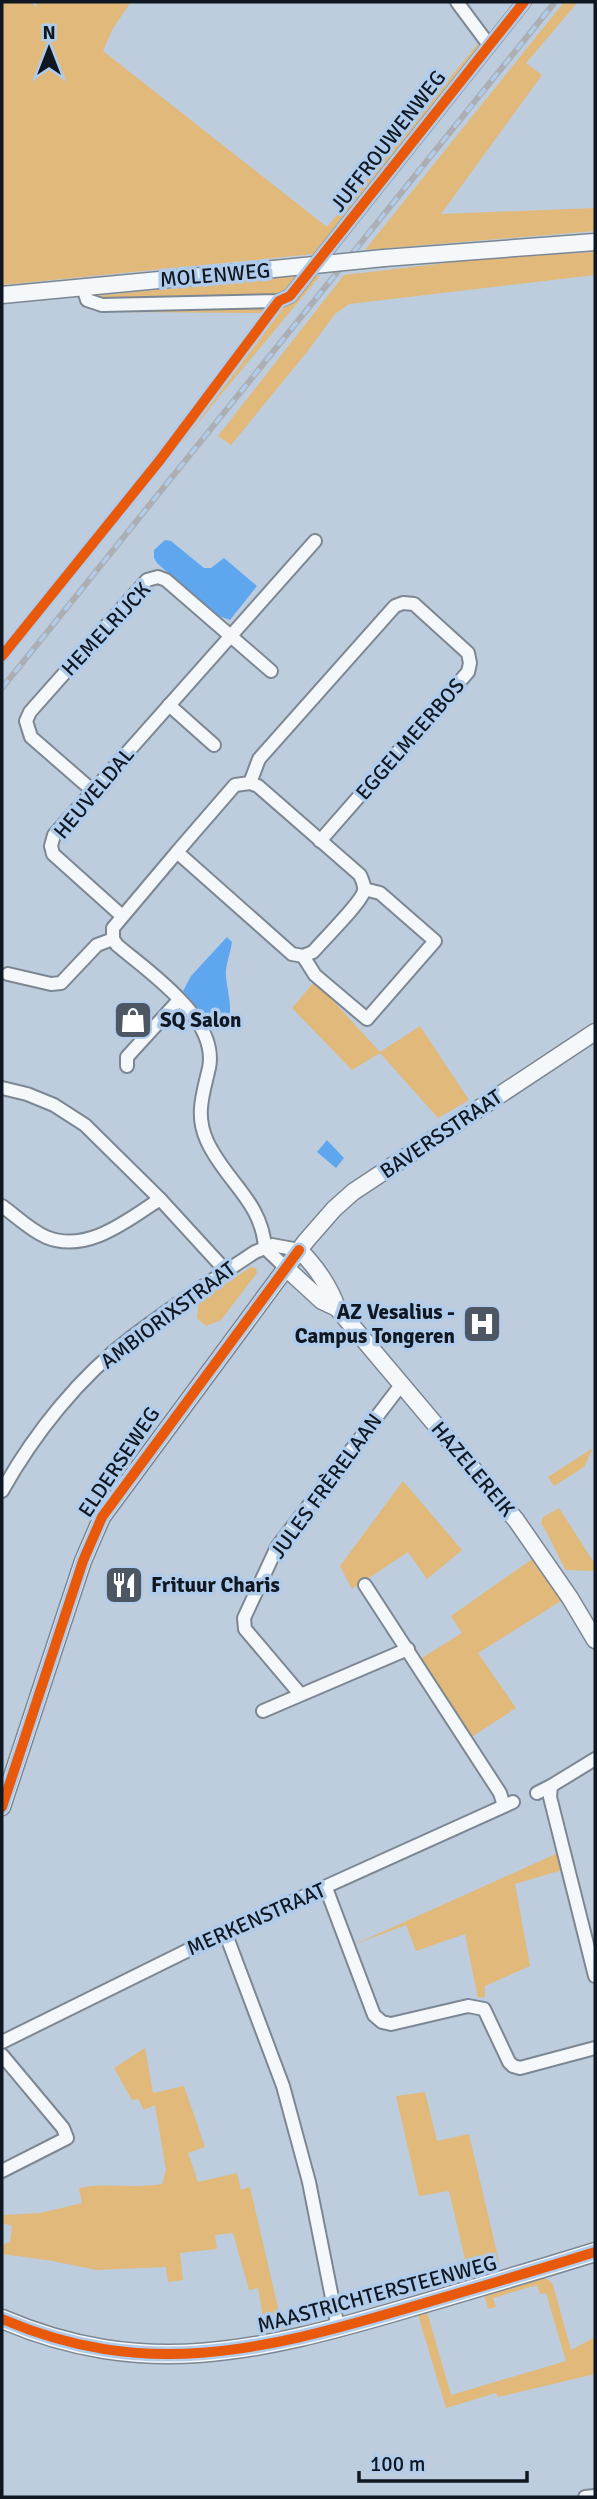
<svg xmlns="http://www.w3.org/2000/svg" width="597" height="2499" viewBox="0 0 597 2499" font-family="Signika,sans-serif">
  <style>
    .green { fill: #e0b97b }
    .water { fill: #5ea7ee }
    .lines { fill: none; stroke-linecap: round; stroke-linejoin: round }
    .street-casing { stroke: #7c8793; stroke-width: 16 }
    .secondary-casing { stroke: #7c8793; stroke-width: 19 }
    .primary-casing { stroke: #7c8793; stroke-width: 21 }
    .street { stroke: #f5f8fa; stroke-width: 12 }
    .secondary { stroke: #f5f8fa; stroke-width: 16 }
    .primary { stroke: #f5f8fa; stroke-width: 18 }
    .rail-casing { stroke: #abafb3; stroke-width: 6 }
    .rail { stroke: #b1ccea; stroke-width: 3.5; stroke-dasharray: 10; stroke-linecap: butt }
    .secondary-bridge-casing { stroke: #7c8793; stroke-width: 19; stroke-linecap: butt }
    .secondary-bridge { stroke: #f5f8fa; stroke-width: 16 }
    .cycleway-casing { stroke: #b1ccea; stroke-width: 15 }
    .cycleway { stroke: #e8590c; stroke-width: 10 }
    .labels { text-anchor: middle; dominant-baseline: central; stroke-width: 7; stroke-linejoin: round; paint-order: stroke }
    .street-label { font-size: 21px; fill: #0e1722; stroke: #b1ccea }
    .poi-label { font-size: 21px; font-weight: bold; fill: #0e1722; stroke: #b1ccea; text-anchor: start }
  </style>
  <rect width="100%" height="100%" fill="#becddd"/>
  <g class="green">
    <path d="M2 2H30L36 7 37 2H131L113 28 103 51 327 227 481 40 482 49 314 254 2 285Z"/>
    <path d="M564 2H578L526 63 542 75 441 214 595 208V231L365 250Z"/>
    <path d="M595 252V275L349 304 335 314 307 352 231 445 218 436 344 275 480 259Z"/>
    <path d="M298 276 291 288 281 296 96 299 94 296Z"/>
    <path d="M311 276H320L223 392 2 667V649L75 568 156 453 269 313 118 312 117 308 274 305Z"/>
    <path d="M315 981 380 1052 420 1026 469 1100 438 1118 380 1053 352 1070 292 1008Z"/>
    <path d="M251 1267 256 1268 257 1273 221 1320 206 1326 197 1318 199 1301Z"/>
    <path d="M593 1448 584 1467 554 1486 548 1477Z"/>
    <path d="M403 1481 462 1550 427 1579 408 1552 352 1589 340 1566Z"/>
    <path d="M559 1508 595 1564V1571L566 1570C557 1555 551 1539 541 1523L543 1517Z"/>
    <path d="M535 1557 564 1599 478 1653 516 1708 470 1738 420 1659 462 1633 451 1616Z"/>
    <path d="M558 1853 562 1870 515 1884 530 1966 485 1986V1997L478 1998 465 1934 416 1951 406 1925 353 1945Z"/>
    <path d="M145 2048 153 2093 184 2086 205 2147 188 2153 198 2182 237 2173 241 2190 250 2187 283 2329 266 2333 258 2288 249 2290 233 2233 215 2235 217 2249 180 2253 183 2280 168 2282 166 2267 96 2270 53 2261 2 2254V2245L10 2242 12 2226 2 2223 4 2215 40 2213 82 2203 79 2188C106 2182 134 2189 162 2184L166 2170 155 2105 144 2110 138 2099 132 2100 114 2068Z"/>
    <path d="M425 2092 437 2141 469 2134 500 2266 469 2276 449 2191 419 2196 396 2096Z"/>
    <path d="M542 2278 549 2280 553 2285 571 2350 595 2337V2374L498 2397 496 2393 446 2408 418 2315 427 2312 451 2395 566 2361 546 2293 540 2294 537 2285 493 2298 496 2307 488 2309 484 2295Z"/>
  </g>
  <g class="water">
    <path d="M165 540 171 541 204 568H211L224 558 257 586 230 620 216 615 157 563 154 558V550Z"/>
    <path d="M227 937 232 942C231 951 227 960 226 970 224 987 242 1025 215 1028L183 991 191 976Z"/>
    <path d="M327 1140 344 1158 336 1168 317 1152Z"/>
  </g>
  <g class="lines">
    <g class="street-casing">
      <g id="street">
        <path d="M457 2 489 45"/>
        <path d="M83 287 87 300 102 305 279 301 290 296 524 2"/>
        <path d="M169 705 214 745"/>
        <path d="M250 783 259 759 395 606 403 603 414 604 468 653 470 663 468 672 320 841"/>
        <path d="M93 791 31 737 26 721 30 712 147 580 158 577 166 580 271 671"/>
        <path d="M177 852 235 785 250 783 258 786 360 875C362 880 365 885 364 891 361 903 323 940 313 952L303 956 292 954 177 852 113 928V939L117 945C150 973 219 1019 209 1068 203 1094 195 1115 207 1141 225 1181 262 1201 265 1248"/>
        <path d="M121 915 53 854 51 846 54 835 315 541"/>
        <path d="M303 956 315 975 367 1019 435 941 380 893 364 889"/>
        <path d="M8 974 51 984 61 983 97 945 113 939"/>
        <path d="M127 1066V1057L179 1000"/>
        <path d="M2 1088 27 1094 54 1105 85 1125 160 1199 226 1271"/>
        <path d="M2 1206C16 1216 30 1230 46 1237 87 1254 128 1220 160 1199"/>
        <path d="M265 1248 285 1267"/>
        <path d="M2 1491C34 1434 79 1377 132 1337 171 1307 214 1279 255 1252L272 1245 299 1250"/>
        <path d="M365 1585 500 1793 504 1806"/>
        <path d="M300 1694 245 1629 244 1618 277 1547 401 1385"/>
        <path d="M263 1711 408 1649"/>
        <path d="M595 1759 551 1786 550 1797 595 1976"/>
        <path d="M537 1793 551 1786"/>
        <path d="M326 1888 374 2015 382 2022 391 2024 468 2006 484 2009 509 2062 513 2066 520 2068 595 2048"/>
        <path d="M225 1932 283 2086 309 2182 338 2328"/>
        <path d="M2 2042 225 1932 513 1802"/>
        <path d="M2 2055 63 2128 67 2138 2 2171"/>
        <path d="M585 2497 595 2496"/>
      </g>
    </g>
    <g class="secondary-casing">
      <g id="secondary">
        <path d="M384 258 595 242"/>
        <path d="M2 295 274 269"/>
        <path d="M299 1250C315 1265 330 1287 337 1308L516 1520 570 1598 595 1640"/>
        <path d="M285 1267 322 1301 337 1308"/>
        <path d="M2 1807 83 1561 102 1517 306 1241 334 1209 353 1192 595 1032"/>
      </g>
    </g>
    <g class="primary-casing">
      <path id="primary" d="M2 2319C144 2380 260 2351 401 2310 466 2291 531 2272 595 2252"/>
    </g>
    <use href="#street" class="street"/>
    <use href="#secondary" class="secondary"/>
    <use href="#primary" class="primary"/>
    <g class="rail-casing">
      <path id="rail" d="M2 688 555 2"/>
    </g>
    <use href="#rail" class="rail"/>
    <g class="secondary-bridge-casing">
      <path id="secondary-bridge" d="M274 269 384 258"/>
    </g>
    <use href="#secondary-bridge" class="secondary-bridge"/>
    <g class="cycleway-casing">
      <g id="cycleway">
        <path d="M2 656 160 460 279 301 290 296 524 2"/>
        <path d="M2 1807 83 1561 102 1517 299 1250"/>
        <path d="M2 2319C144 2380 260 2351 401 2310 466 2291 531 2272 595 2252"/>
      </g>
    </g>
    <use href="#cycleway" class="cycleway"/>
  </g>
  <defs>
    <g id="shop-square" transform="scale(2.0125)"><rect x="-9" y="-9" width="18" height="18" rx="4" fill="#4c5763" stroke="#b1ccea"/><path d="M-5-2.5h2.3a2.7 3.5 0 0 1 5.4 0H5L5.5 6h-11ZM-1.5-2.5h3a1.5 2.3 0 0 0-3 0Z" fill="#fff"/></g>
    <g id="hospital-square" transform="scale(2.0125)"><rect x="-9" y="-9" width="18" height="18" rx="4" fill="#4c5763" stroke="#b1ccea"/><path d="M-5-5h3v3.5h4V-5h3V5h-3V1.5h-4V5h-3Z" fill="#fff"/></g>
    <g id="restaurant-square" transform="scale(2.0125)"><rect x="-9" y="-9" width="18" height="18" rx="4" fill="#4c5763" stroke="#b1ccea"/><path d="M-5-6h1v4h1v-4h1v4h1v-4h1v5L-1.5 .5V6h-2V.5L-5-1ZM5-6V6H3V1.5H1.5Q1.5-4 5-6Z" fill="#fff"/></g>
  </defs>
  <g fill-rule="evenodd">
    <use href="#shop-square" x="133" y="1020"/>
    <use href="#hospital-square" x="482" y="1324"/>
    <use href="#restaurant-square" x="124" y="1585"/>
  </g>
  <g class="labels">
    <g class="street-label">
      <text transform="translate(388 141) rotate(-52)">JUFFROUWENWEG</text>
      <text transform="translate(215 275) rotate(-5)">MOLENWEG</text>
      <text transform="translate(106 629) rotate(-47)">HEMELRIJCK</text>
      <text transform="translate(410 739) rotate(-49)">EGGELMEERBOS</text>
      <text transform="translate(94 793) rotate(-50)">HEUVELDAL</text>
      <text transform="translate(441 1134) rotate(-34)">BAVERSSTRAAT</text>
      <text transform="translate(168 1315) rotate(-37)">AMBIORIXSTRAAT</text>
      <text transform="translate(119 1462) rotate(-56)">ELDERSEWEG</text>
      <text transform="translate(473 1469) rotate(50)">HAZELEREIK</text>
      <text transform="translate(326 1486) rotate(-54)">JULES FRÈRELAAN</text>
      <text transform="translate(256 1919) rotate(-24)">MERKENSTRAAT</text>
      <text transform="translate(377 2294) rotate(-15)">MAASTRICHTERSTEENWEG</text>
    </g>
    <g class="poi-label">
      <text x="160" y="1020">SQ Salon</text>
      <text x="455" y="1312" text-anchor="end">AZ Vesalius -<tspan x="455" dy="24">Campus Tongeren</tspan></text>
      <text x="151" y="1585">Frituur Charis</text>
    </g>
  </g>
  <rect width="597" height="2499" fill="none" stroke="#0e1722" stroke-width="7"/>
  <g transform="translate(49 49)" stroke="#b1ccea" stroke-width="5" paint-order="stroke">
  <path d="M0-5L12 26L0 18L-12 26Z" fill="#0e1722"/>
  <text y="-10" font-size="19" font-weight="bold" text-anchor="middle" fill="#0e1722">N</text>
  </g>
  <path d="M359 2471v10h168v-10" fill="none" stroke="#0e1722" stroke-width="3.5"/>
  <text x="370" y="2471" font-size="21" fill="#0e1722" stroke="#b1ccea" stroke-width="5" paint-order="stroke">100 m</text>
</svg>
